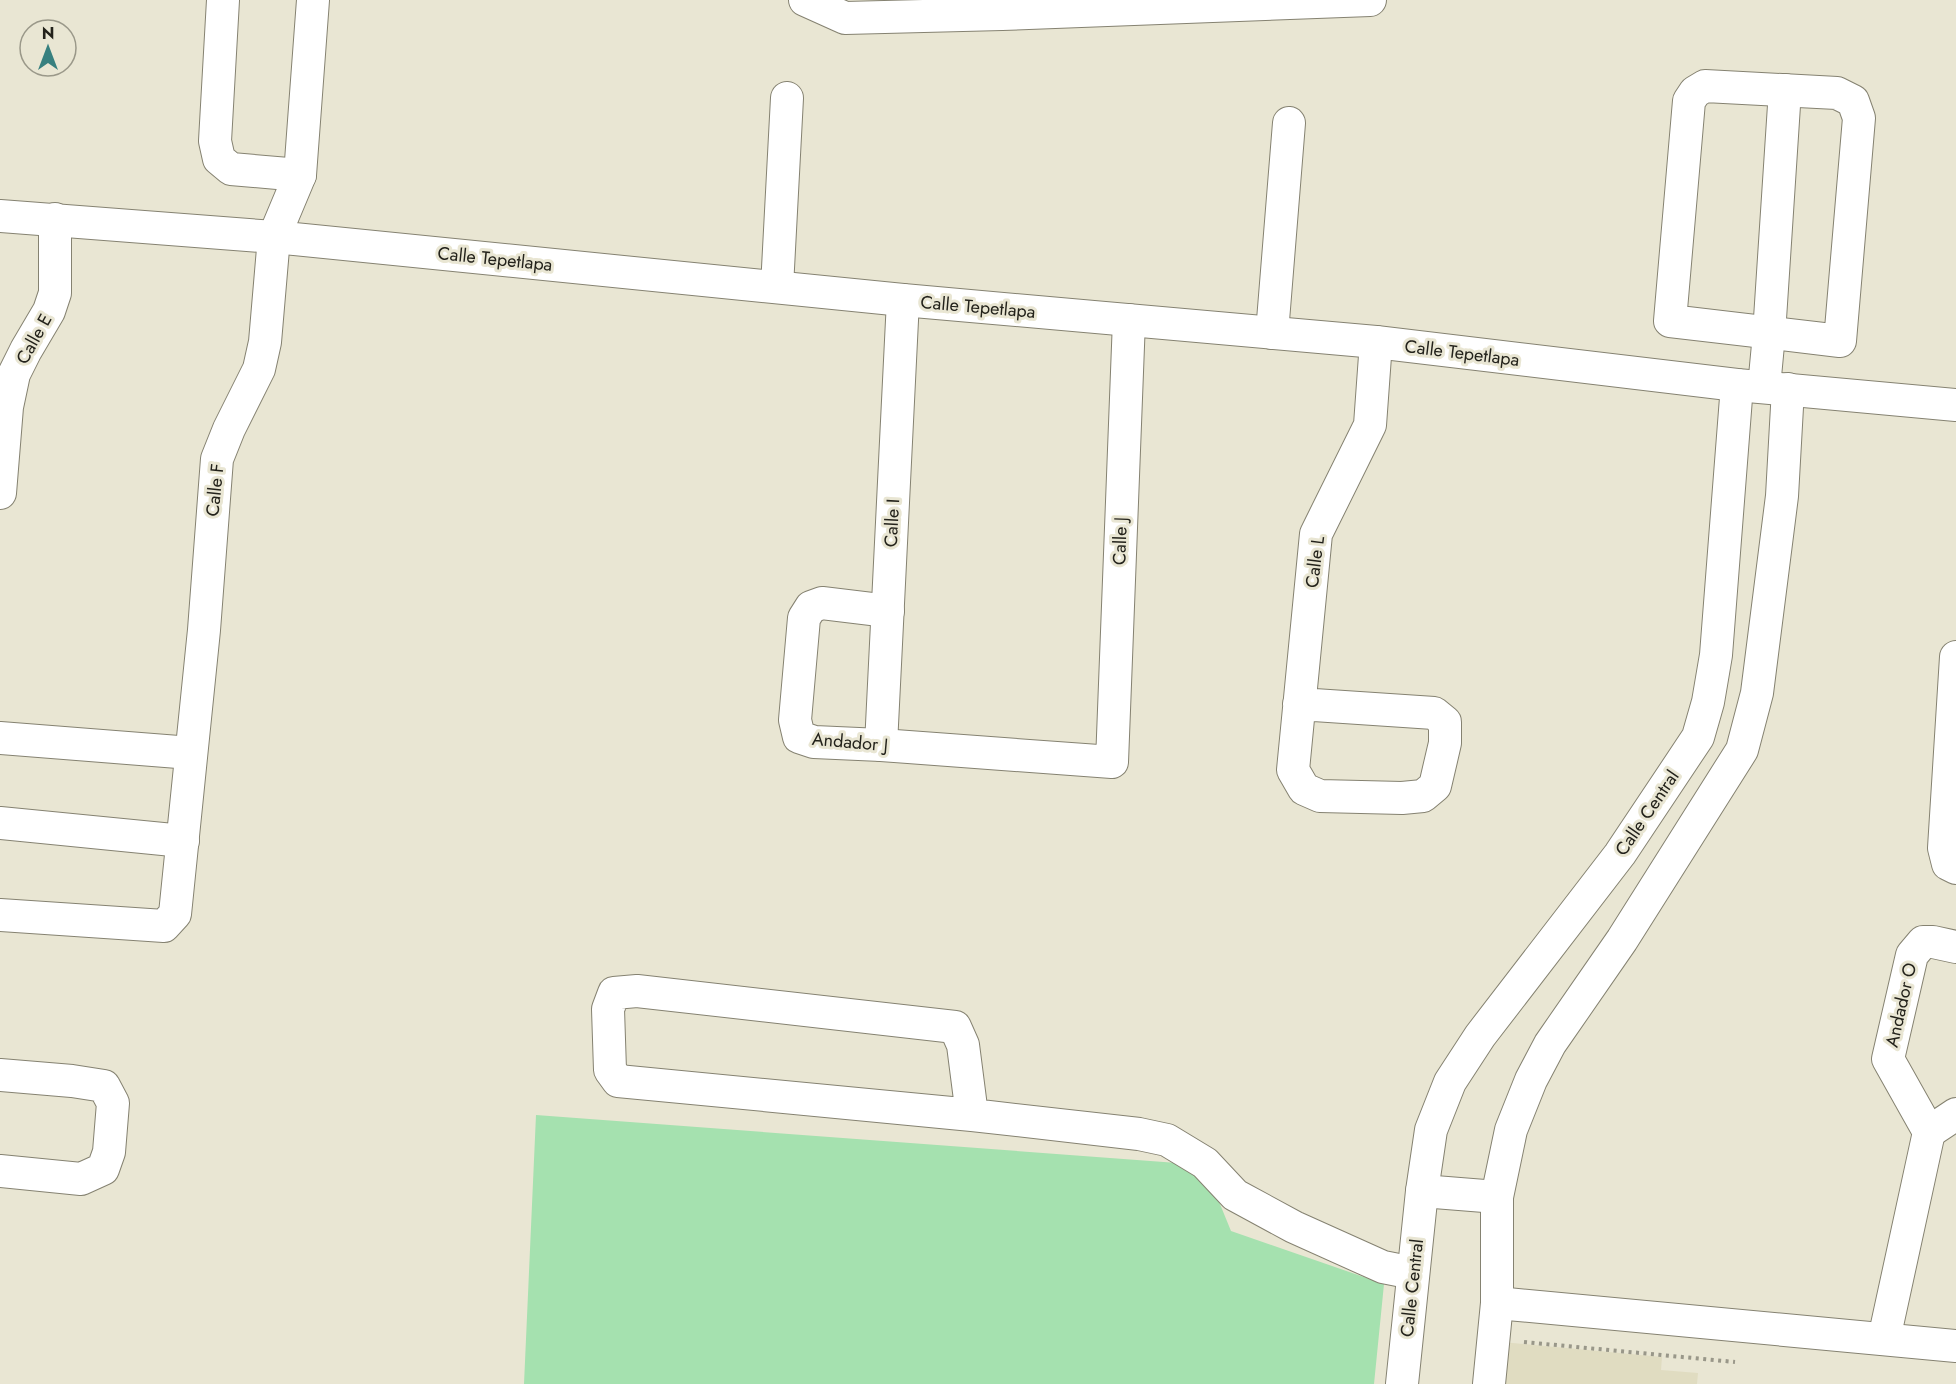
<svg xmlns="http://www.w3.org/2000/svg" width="1956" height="1384" viewBox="0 0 1956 1384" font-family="Jost,sans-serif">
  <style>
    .built { fill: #e0dcc1 }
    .green { fill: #a5e1af }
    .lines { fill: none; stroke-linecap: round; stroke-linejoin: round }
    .minor-casing { stroke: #858271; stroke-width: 34 }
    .path { stroke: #999789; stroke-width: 4; stroke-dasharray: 3 4.5; stroke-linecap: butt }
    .minor { stroke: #fff; stroke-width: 32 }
    .labels { text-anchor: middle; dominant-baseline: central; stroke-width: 6; stroke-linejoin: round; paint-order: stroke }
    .street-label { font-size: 18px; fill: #23221b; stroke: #e9e6d3 }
  </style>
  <rect width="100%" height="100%" fill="#e9e6d3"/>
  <path class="built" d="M1502 1342 1662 1357 1661 1370 1698 1373 1697 1384H1499Z"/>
  <path class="green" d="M536 1115 1204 1165 1231 1231 1384 1284 1374 1384H524Z"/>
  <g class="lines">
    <g class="minor-casing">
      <g id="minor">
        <path d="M223 0 215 141 219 159 231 169 300 175"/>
        <path d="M805 0 845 18 1002 14 1370 0"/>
        <path d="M1705 86 1837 93 1853 101 1859 118 1840 341 1670 321 1689 101 1695 92Z"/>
        <path d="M0 216 274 237 903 300 1376 342 1737 385 1956 405"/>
        <path d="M777 287 787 98"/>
        <path d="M1272 333 1289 123"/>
        <path d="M1764 387 1769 334 1785 90"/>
        <path d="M0 493 7 407 14 374 26 350 49 311 55 293V219"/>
        <path d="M888 611 822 603 811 607 804 618 795 720 799 737 814 742 881 745 1112 762 1129 320"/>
        <path d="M1956 657 1944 848 1948 864 1956 868"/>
        <path d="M1299 704 1434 713 1445 722V743L1435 786 1423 796 1402 798 1320 796 1304 789 1293 770 1316 534 1370 425 1376 342"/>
        <path d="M0 738 191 753"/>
        <path d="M881 745 903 300"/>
        <path d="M0 823 183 841"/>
        <path d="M0 915 164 926 175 914 204 630 217 459 229 429 259 369 265 342 274 237 300 175 313 0"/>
        <path d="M0 1075 72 1081 104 1086 113 1103 109 1152 103 1169 81 1179 0 1171"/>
        <path d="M972 1115 963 1045 955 1027 637 991 614 993 608 1009 610 1070 618 1081 972 1115 1139 1134 1167 1140 1205 1163 1235 1195 1294 1227 1383 1267 1413 1273"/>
        <path d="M1929 1132 1956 1114"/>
        <path d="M1422 1191 1497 1197"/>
        <path d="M1497 1303 1956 1346"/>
        <path d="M1884 1339 1929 1132 1888 1059 1912 955 1923 942H1933L1956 947"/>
        <path d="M1402 1384 1422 1191 1431 1130 1450 1082 1480 1036 1620 854 1698 737 1708 702 1716 655 1737 385"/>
        <path d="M1489 1384 1497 1303V1197L1511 1130 1531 1080 1550 1044 1622 940 1742 750 1757 693 1782 496 1788 389"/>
      </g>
    </g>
    <path class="path" d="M1524 1342 1735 1362"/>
    <use href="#minor" class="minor"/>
  </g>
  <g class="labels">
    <g class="street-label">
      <text transform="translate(495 259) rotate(6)">Calle Tepetlapa</text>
      <text transform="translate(978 307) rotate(5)">Calle Tepetlapa</text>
      <text transform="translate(34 339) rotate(-61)">Calle E</text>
      <text transform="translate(1462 353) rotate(7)">Calle Tepetlapa</text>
      <text transform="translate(215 490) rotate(-84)">Calle F</text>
      <text transform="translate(892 523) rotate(-87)">Calle I</text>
      <text transform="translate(1120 541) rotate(-88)">Calle J</text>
      <text transform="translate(1315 562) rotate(-83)">Calle L</text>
      <text transform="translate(850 742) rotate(5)">Andador J</text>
      <text transform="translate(1647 813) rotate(-56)">Calle Central</text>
      <text transform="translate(1901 1005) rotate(-77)">Andador O</text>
      <text transform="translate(1412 1288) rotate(-84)">Calle Central</text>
    </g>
  </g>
  <g transform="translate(48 48)"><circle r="28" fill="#e9e6d3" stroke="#9a9889" stroke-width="1.5"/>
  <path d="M0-4.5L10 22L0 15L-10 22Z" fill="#37807f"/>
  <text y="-9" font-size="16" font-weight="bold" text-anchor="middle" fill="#23221b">N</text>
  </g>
</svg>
